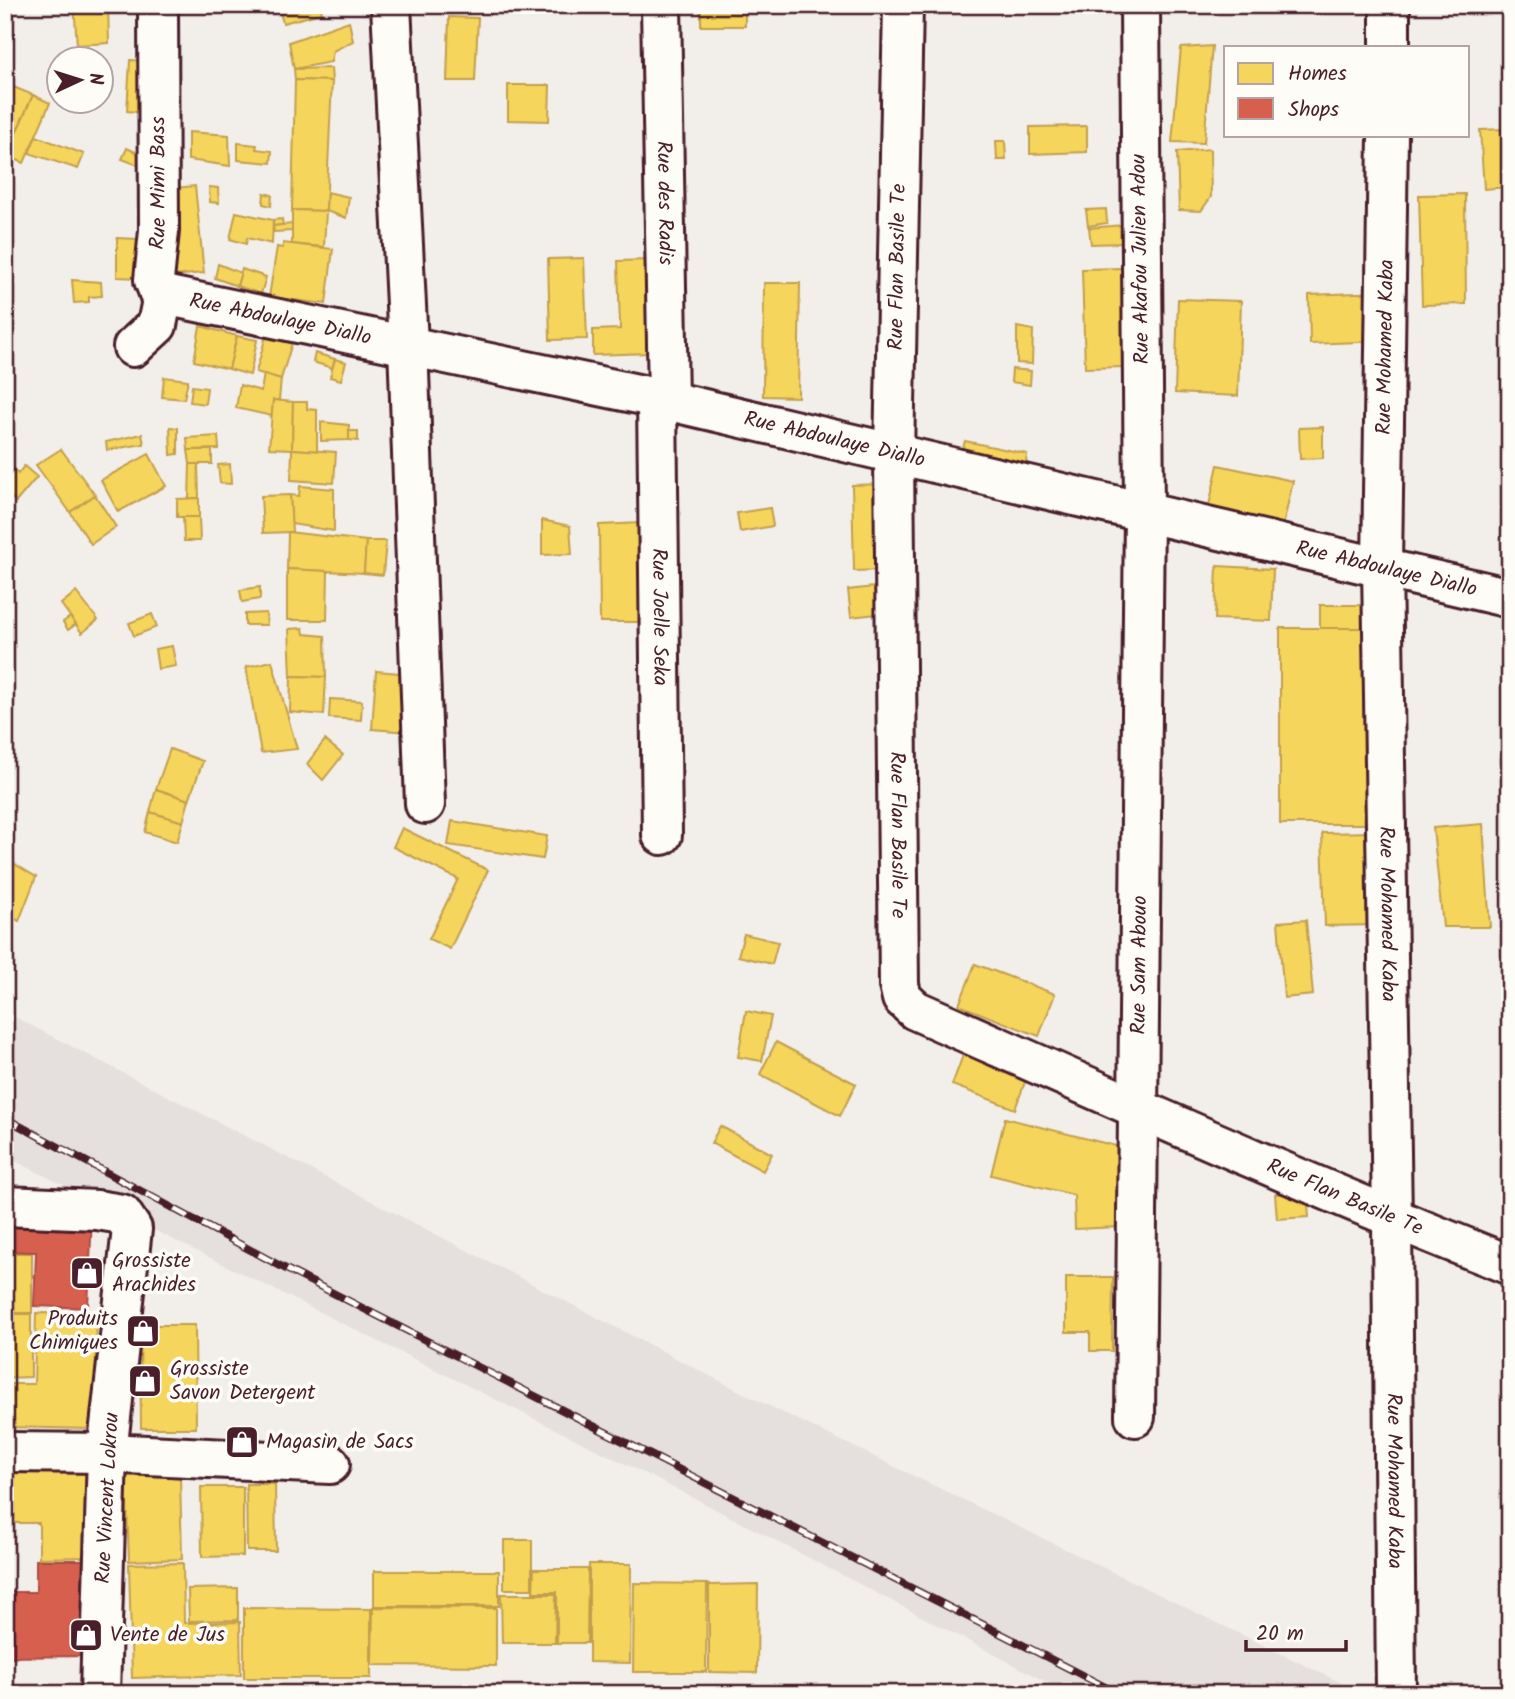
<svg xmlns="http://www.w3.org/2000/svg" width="1515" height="1699" viewBox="0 0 1515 1699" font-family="Kalam,sans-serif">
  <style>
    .built { fill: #e5dfdd }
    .homes { fill: #f6d55c; stroke: #c29e4d; stroke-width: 2 }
    .shops { fill: #d6604d; stroke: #ac4c43; stroke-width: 2 }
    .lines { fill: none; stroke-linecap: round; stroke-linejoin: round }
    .minor-casing { stroke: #4a1f2b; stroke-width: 44 }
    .minor { stroke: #fdfcf7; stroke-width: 38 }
    .rail-casing { stroke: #4a1f2b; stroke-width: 8 }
    .rail { stroke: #fdfcf7; stroke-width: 5; stroke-dasharray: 16; stroke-linecap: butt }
    .labels { text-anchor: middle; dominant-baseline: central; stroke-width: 7; stroke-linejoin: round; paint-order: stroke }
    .street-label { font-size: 21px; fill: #4a1f2b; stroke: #fdfcf7 }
    .poi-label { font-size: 21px; fill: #4a1f2b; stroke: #fdfcf7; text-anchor: start }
  </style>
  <rect width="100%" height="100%" fill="#f2efeb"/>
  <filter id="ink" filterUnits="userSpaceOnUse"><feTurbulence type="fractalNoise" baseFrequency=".0143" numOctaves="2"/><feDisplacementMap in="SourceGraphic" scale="14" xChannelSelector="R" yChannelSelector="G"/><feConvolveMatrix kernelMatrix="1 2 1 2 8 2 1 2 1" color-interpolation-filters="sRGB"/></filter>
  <g filter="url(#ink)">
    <path class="built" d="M5 1012 753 1398 1364 1694H1070L692 1497 5 1156Z"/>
    <g class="homes">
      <path d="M74 5H108L109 43 77 45Z"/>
      <path d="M278 5H320L322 13 283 23Z"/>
      <path d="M524 5H561V13L524 14Z"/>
      <rect x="701" y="5" width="44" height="21"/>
      <path d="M449 17 478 18 475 81H447Z"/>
      <path d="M349 21 353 41 333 51 331 62 294 69 289 42Z"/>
      <path d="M1212 46 1204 143 1172 142 1181 48Z"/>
      <path d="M130 60 150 61 145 113 127 111Z"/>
      <path d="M331 68 332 81 295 80 294 69Z"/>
      <path d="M295 80 332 81 326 211 292 210Z"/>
      <path d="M508 85H550L549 121 508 120Z"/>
      <path d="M11 86 33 95 13 140 5 137V100Z"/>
      <path d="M33 95 50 103 24 163 5 155V137L13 140Z"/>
      <path d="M1087 126V152L1030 154V127Z"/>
      <path d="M1504 129 1508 187 1484 189 1480 130Z"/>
      <path d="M188 132 229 135 230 166 188 160Z"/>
      <path d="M36 136 84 154 78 169 29 153Z"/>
      <path d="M996 141H1005L1006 160H997Z"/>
      <path d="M238 143 257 145 256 149 272 151 271 163 238 160Z"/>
      <path d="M1510 144V212H1508L1507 145Z"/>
      <path d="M127 148 153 160 151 170 122 159Z"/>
      <path d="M1210 149 1211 197 1201 211 1179 210 1177 152Z"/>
      <path d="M195 186 204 273 173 276 164 189Z"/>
      <path d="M209 187 218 188 219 203 210 202Z"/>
      <path d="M327 192 349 197 346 218 326 211Z"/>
      <path d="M264 193 272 195 271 206 263 204Z"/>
      <path d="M1465 194 1466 304 1422 305 1419 195Z"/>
      <path d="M1106 209 1107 223 1088 226 1086 210Z"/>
      <path d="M292 210 326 211 324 247 292 244Z"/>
      <path d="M236 212 273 220 272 244 247 238 246 244 230 239Z"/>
      <path d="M282 219 283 225 273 226V220Z"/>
      <path d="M292 224V231L274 232 273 226Z"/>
      <path d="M1123 225 1124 243 1091 244 1089 228Z"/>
      <path d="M117 238 137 239 139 278 117 277Z"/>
      <path d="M283 243 333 249 326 304 269 297 277 247 283 248Z"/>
      <path d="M584 258 587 339 550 340 548 259Z"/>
      <path d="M648 260 651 353 593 355V330L620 329 618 261Z"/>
      <path d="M218 264 241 273 237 286 215 278Z"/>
      <path d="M1122 268 1125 367 1085 368 1082 269Z"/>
      <path d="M242 269 266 277 261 294 237 286Z"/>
      <path d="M72 280 101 282 102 296 89 297V302L74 303Z"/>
      <path d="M764 283H800L798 397 763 396Z"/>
      <path d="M1382 292 1384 341 1310 344 1309 295Z"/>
      <path d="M1178 299 1241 301 1238 396 1175 393Z"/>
      <path d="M269 325 295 333 281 379 256 372Z"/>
      <path d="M200 326 237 336 229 369 194 361Z"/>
      <path d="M1017 327 1033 330 1032 364 1017 363Z"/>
      <path d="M237 336 257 340 250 375 229 369Z"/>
      <path d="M315 353 335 359 332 368 313 362Z"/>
      <path d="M335 359 346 362 341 380 330 377Z"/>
      <path d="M1012 369 1031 371 1030 385 1011 382Z"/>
      <path d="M264 374 281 379 279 400H273L272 416 236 408 240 385 261 391Z"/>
      <path d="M164 377 188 380 184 399 162 397Z"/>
      <path d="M192 386 207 388 205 404 190 402Z"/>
      <path d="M273 400 293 402 292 449 269 448Z"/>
      <path d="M293 402H307V409L317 410V451L292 449Z"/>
      <path d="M321 422 349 425V440L321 441Z"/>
      <path d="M170 427 178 428V454L171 455Z"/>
      <path d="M1323 427V458L1300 459 1299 428Z"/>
      <path d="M349 431H358V441L349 440Z"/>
      <path d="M142 434 144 444 107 450 106 442Z"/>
      <path d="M218 436 219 449 188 450 187 438Z"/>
      <path d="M965 441 1027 454 1024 478 958 464Z"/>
      <path d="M61 449 95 495 70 512 36 465Z"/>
      <path d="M292 449 336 452 334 483 291 480Z"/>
      <path d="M188 450H212V464H190Z"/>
      <path d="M149 454 166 486 118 512 101 480Z"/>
      <path d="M9 464 18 474 24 466 37 477 16 502 5 491V468Z"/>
      <path d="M190 464H198L199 498 189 499Z"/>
      <path d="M230 464 231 484 220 483 218 465Z"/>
      <path d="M1218 465 1293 481 1283 526 1208 510Z"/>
      <path d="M884 484 886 570 854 571 852 485Z"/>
      <path d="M300 486 334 489V531L291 524 290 495 299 496Z"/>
      <path d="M95 495 116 527 91 544 70 512Z"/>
      <path d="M290 495 292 532 263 533 261 496Z"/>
      <path d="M199 498V517H177V499Z"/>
      <path d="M770 508 773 526 740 532 737 513Z"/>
      <path d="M183 517H199L200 541H184Z"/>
      <path d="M542 520 570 526 572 554 542 555Z"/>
      <path d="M641 523 640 622H600L599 525Z"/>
      <path d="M288 532 366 541 364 573 287 569Z"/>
      <path d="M366 541H386L383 575 364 573Z"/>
      <path d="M1217 566 1273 569 1271 621 1215 619Z"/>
      <path d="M287 569 328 571 327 620H287Z"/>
      <path d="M883 586 886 613 851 617 848 590Z"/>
      <path d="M260 587V599L242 602 240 590Z"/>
      <path d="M76 592 98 620 82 633 61 604Z"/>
      <rect x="1320" y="605" width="47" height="23"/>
      <path d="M266 613 267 625H245V614Z"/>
      <path d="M152 614 157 627 134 636 129 623Z"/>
      <path d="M70 617 76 624 68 630 63 622Z"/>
      <path d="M303 628 304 634 325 636 326 677 291 676 289 629Z"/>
      <rect x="1280" y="628" width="87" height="196"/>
      <path d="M172 646 176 666 158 669 155 649Z"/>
      <path d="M272 661 297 749 261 753 246 667Z"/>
      <path d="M376 671 412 674 408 732 372 729Z"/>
      <path d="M291 676 326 677 324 715 290 712Z"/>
      <path d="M330 699 362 701 361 720 329 718Z"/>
      <path d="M325 740 343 755 323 780 307 764Z"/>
      <path d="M170 749 203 761 189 800 156 789Z"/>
      <path d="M156 789 189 800 183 822 150 812Z"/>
      <path d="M150 812 183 822 177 842 145 832Z"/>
      <path d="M452 821 547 836 543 859 448 845Z"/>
      <path d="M1483 824 1490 927H1443L1433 828Z"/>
      <path d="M402 828 488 870 450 949 429 939 458 879 393 847Z"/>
      <path d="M1375 832 1378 925 1325 926 1322 833Z"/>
      <path d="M5 858 36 877 19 921 5 913Z"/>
      <path d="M1306 920 1313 995 1284 998 1278 922Z"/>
      <path d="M744 934 778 942 772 964 738 956Z"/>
      <path d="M975 964 1055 994 1039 1036 959 1005Z"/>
      <path d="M746 1011 771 1016 762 1061 738 1057Z"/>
      <path d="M776 1042 856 1084 840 1116 760 1074Z"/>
      <path d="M965 1050 1028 1074 1015 1109 952 1085Z"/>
      <path d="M1005 1118 1116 1146 1120 1227 1075 1229 1074 1195 991 1175Z"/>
      <path d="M720 1126 772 1154 763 1171 711 1143Z"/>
      <path d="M1307 1192 1309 1217 1277 1219 1275 1194Z"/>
      <rect x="5" y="1253" width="27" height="60"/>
      <path d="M1066 1277H1113L1112 1351H1090V1332H1066Z"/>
      <path d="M36 1313 97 1314 94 1429 5 1427V1384H34Z"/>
      <path d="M5 1314H31V1377L5 1378Z"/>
      <path d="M140 1325H195L196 1428H141Z"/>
      <path d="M89 1462V1557L39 1558V1523H5V1463Z"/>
      <path d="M180 1475 182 1559 129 1561 126 1476Z"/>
      <path d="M246 1484H275L276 1551H247Z"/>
      <path d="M201 1487H243V1556L202 1557Z"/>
      <rect x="504" y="1540" width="28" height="49"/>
      <path d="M183 1563 184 1623 240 1622 241 1675 132 1678 129 1564Z"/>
      <path d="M589 1564H631L630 1663 589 1662Z"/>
      <path d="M534 1569H588L587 1643H557V1592H533Z"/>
      <rect x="374" y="1571" width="125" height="35"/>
      <path d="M634 1583 707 1584 706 1672H633Z"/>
      <path d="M758 1584 757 1673 709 1672V1585Z"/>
      <path d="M238 1588V1620L189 1621 188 1589Z"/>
      <path d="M501 1594H556L555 1643H502Z"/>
      <path d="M373 1607 496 1608V1666L372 1665Z"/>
      <path d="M244 1608 371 1609V1678H244Z"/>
    </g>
    <g class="shops">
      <path d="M5 1211 92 1215 88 1308 34 1306 36 1252 5 1251Z"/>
      <path d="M36 1560H90V1656L5 1657V1592H36Z"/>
    </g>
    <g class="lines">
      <g class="minor-casing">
        <g id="minor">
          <path d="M391 5 408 345 425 804"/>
          <path id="s1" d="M661 5 668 400"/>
          <path id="s2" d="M903 5 894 455 899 985 902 998 915 1010C1112 1097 1309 1186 1510 1265"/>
          <path d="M1390 47V5"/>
          <path id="s3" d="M1388 135 1382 566 1392 1219 1396 1694"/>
          <path id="s4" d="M159 294 657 398 1510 598"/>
          <path id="s5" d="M133 347 157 325 162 300 154 280 159 231 158 5"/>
          <path id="s6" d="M657 398 662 835"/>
          <path d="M5 1206 97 1210 122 1214 132 1229 107 1453 100 1694"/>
          <path id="s7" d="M1135 1417 1144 512 1140 5"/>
          <path d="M5 1452 107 1453 330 1464"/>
        </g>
      </g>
      <use href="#minor" class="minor"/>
      <g class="rail-casing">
        <path id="rail" d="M5 1118 286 1269 1119 1694"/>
      </g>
      <use href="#rail" class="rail"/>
    </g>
  </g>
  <defs>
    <g id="shop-square" transform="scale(1.75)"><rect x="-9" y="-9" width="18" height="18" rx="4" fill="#4a1f2b" stroke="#fdfcf7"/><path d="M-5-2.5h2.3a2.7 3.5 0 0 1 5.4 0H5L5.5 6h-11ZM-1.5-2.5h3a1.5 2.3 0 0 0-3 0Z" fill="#fff"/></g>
  </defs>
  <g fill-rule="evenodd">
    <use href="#shop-square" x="87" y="1273"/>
    <use href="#shop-square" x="143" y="1331"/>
    <use href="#shop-square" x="145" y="1381"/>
    <use href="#shop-square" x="242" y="1442"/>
    <use href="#shop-square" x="86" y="1635"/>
  </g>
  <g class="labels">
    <g class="street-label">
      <text stroke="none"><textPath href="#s5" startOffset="177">Rue Mimi Bass</textPath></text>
      <text stroke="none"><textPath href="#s1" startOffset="198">Rue des Radis</textPath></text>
      <text transform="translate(1141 259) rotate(-91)">Rue Akafou Julien Adou</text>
      <text transform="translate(898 267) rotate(-89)">Rue Flan Basile Te</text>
      <text stroke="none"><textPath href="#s4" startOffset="124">Rue Abdoulaye Diallo</textPath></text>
      <text transform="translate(1386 347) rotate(-89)">Rue Mohamed Kaba</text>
      <text stroke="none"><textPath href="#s4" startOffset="691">Rue Abdoulaye Diallo</textPath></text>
      <text stroke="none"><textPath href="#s4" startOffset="1258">Rue Abdoulaye Diallo</textPath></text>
      <text stroke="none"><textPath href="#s6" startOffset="219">Rue Joelle Seka</textPath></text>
      <text stroke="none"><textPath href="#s2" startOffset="830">Rue Flan Basile Te</textPath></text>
      <text stroke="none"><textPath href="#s3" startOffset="779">Rue Mohamed Kaba</textPath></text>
      <text stroke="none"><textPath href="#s7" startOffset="452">Rue Sam Abouo</textPath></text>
      <text stroke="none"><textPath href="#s2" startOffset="1480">Rue Flan Basile Te</textPath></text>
      <text stroke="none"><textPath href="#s3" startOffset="1346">Rue Mohamed Kaba</textPath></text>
      <text transform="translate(108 1498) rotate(-87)">Rue Vincent Lokrou</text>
    </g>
    <g class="poi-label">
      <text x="112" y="1261">Grossiste<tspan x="112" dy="24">Arachides</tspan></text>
      <text x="118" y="1319" text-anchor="end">Produits<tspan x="118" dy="24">Chimiques</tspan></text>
      <text x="170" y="1369">Grossiste<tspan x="170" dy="24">Savon Detergent</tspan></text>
      <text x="266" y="1442">Magasin de Sacs</text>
      <text x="110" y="1635">Vente de Jus</text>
    </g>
  </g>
  <rect width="1515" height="1699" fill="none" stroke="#fdfcf7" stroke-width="28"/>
  <rect x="14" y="14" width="1487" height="1671" fill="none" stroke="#4a1f2b" stroke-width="2.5" filter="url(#ink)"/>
  <rect x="1224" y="46" width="245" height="91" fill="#fdfcf7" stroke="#b5a4a5" stroke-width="2"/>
  <rect x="1238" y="63" width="35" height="21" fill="#f6d55c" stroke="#b5a4a5" stroke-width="2"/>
  <text x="1288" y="80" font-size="21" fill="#4a1f2b">Homes</text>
  <rect x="1238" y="98" width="35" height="21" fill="#d6604d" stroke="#b5a4a5" stroke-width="2"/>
  <text x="1288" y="116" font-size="21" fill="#4a1f2b">Shops</text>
  <g transform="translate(80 80) rotate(86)"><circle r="33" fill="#fdfcf7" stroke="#b5a4a5" stroke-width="2"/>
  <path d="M0-5L12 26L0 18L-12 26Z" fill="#4a1f2b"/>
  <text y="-10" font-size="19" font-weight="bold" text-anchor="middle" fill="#4a1f2b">N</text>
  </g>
  <path d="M1246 1640v10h100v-10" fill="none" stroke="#4a1f2b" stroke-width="3.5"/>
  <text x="1256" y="1640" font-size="21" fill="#4a1f2b" stroke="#fdfcf7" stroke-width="5" paint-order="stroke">20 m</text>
</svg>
